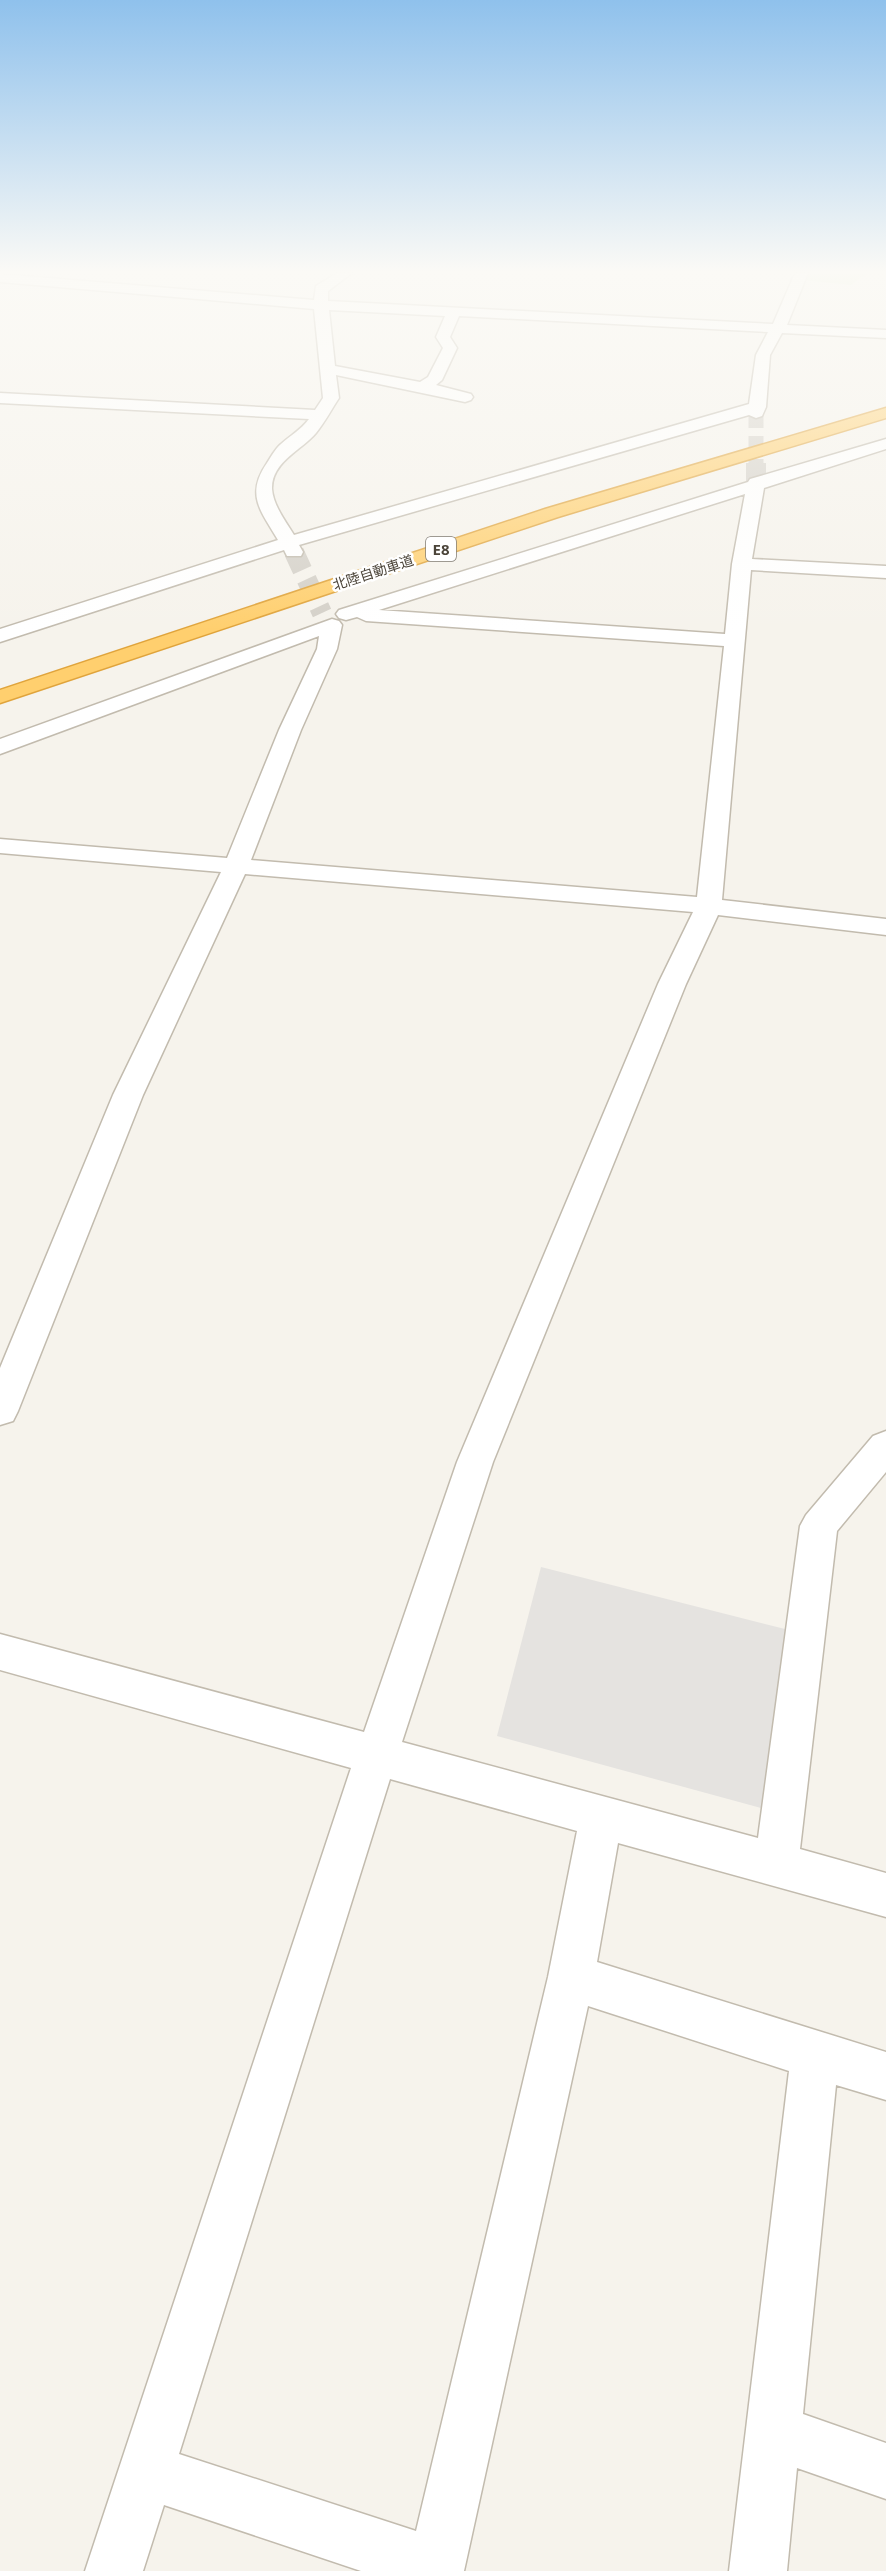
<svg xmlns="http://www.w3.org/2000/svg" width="886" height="2571" viewBox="0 0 886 2571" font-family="'Noto Sans','Noto Sans JP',sans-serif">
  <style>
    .green { fill: #d2eab5 }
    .parking { fill: #e5e3e0 }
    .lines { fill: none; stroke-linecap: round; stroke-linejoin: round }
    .minor-tunnel-far1 { stroke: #d4d0c8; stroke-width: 15; stroke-dasharray: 15 8; stroke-linecap: butt }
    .minor-tunnel { stroke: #d4d0c8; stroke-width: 20; stroke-dasharray: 20 10; stroke-linecap: butt }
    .minor-casing { stroke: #c2bbae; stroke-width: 3 }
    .highway-casing { stroke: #e0a43c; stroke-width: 3 }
    .minor { fill: #fff; fill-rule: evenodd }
    .highway { fill: #ffcf6e; fill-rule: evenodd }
    .labels { text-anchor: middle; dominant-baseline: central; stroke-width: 5; stroke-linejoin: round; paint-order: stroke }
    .far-street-label { font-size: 14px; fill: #4b4439; stroke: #fff }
    .shield { fill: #fff; stroke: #817c74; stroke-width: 1.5 }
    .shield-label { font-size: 15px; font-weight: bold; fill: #4b4439 }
  </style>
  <rect width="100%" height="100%" fill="#f6f3ec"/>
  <path class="green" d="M805 273H867L851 285 803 280Z"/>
  <path class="parking" d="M541 1567 793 1631 761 1808 497 1736Z"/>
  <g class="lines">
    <path class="minor-tunnel-far1" d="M756 413V464"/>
    <g class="minor-tunnel">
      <path d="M756 463V483"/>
      <path d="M294 552 322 613"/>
    </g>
    <g class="minor-casing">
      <g id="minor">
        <path d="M337 273H352L328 291V301L773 324 795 273H808L787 325 886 330V338L782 333 770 355 766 407 762 416 756 418 749 415 299 545 303 552 301 556H287L284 550 0 642V629L278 540C261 511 245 495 267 463 271 457 275 449 281 444 291 435 301 430 309 419L0 403V393L315 410 323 398 314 309 0 282V274L314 300 316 286ZM329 310 445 316 436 337 443 348 428 377 420 382 335 366ZM459 316 768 332 756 355 749 404 294 535C286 522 273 505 272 489 271 462 302 450 316 433 325 422 331 410 339 398L336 375 465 402 471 400 473 397 471 394 436 385 442 380 457 348 450 337Z"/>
        <path d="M886 439V449L764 488 752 559 886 566V578L751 570 722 900 886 919V935L718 915 686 984 493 1462 402 1742 758 1838 800 1526 806 1515 873 1436 886 1431V1472L837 1531 800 1849 886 1873V1917L618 1843 597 1962 886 2052V2100L836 2085 803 2414 886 2443V2499L797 2468 787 2571H729L789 2071 588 2006 464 2571H361L164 2505 143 2571H85L351 1768 0 1670V1634L364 1732 457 1462 658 984 693 912 245 874 143 1095 18 1411 13 1421 0 1425V1368L113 1095 221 872 0 853V839L227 858 279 730 317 649 319 636 0 754V739L332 619 339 621 342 625 337 649 301 730 251 860 697 897 724 646 366 621 357 617 346 620 339 618 336 614 339 610 748 482 750 479ZM745 494 732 564 725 634 379 610ZM390 1779 577 1831 548 1977 416 2531 179 2454Z"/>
      </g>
    </g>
    <g class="highway-casing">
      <path id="highway" d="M886 408V418L558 517 0 703V690L545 509Z"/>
    </g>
    <use href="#minor" class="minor"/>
    <use href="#highway" class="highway"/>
  </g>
  <linearGradient id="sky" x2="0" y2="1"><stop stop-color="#8fc1ec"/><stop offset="0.43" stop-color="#fbfaf6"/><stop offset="1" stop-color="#fbfaf6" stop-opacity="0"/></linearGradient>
  <rect width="886" height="632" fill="url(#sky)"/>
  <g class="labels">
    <g class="far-street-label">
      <text transform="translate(373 572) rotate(-18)">北陸自動車道</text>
    </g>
    <rect class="shield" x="426" y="537" width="30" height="24" rx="4.5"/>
    <g class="shield-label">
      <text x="441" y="549">E8</text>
    </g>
  </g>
</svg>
